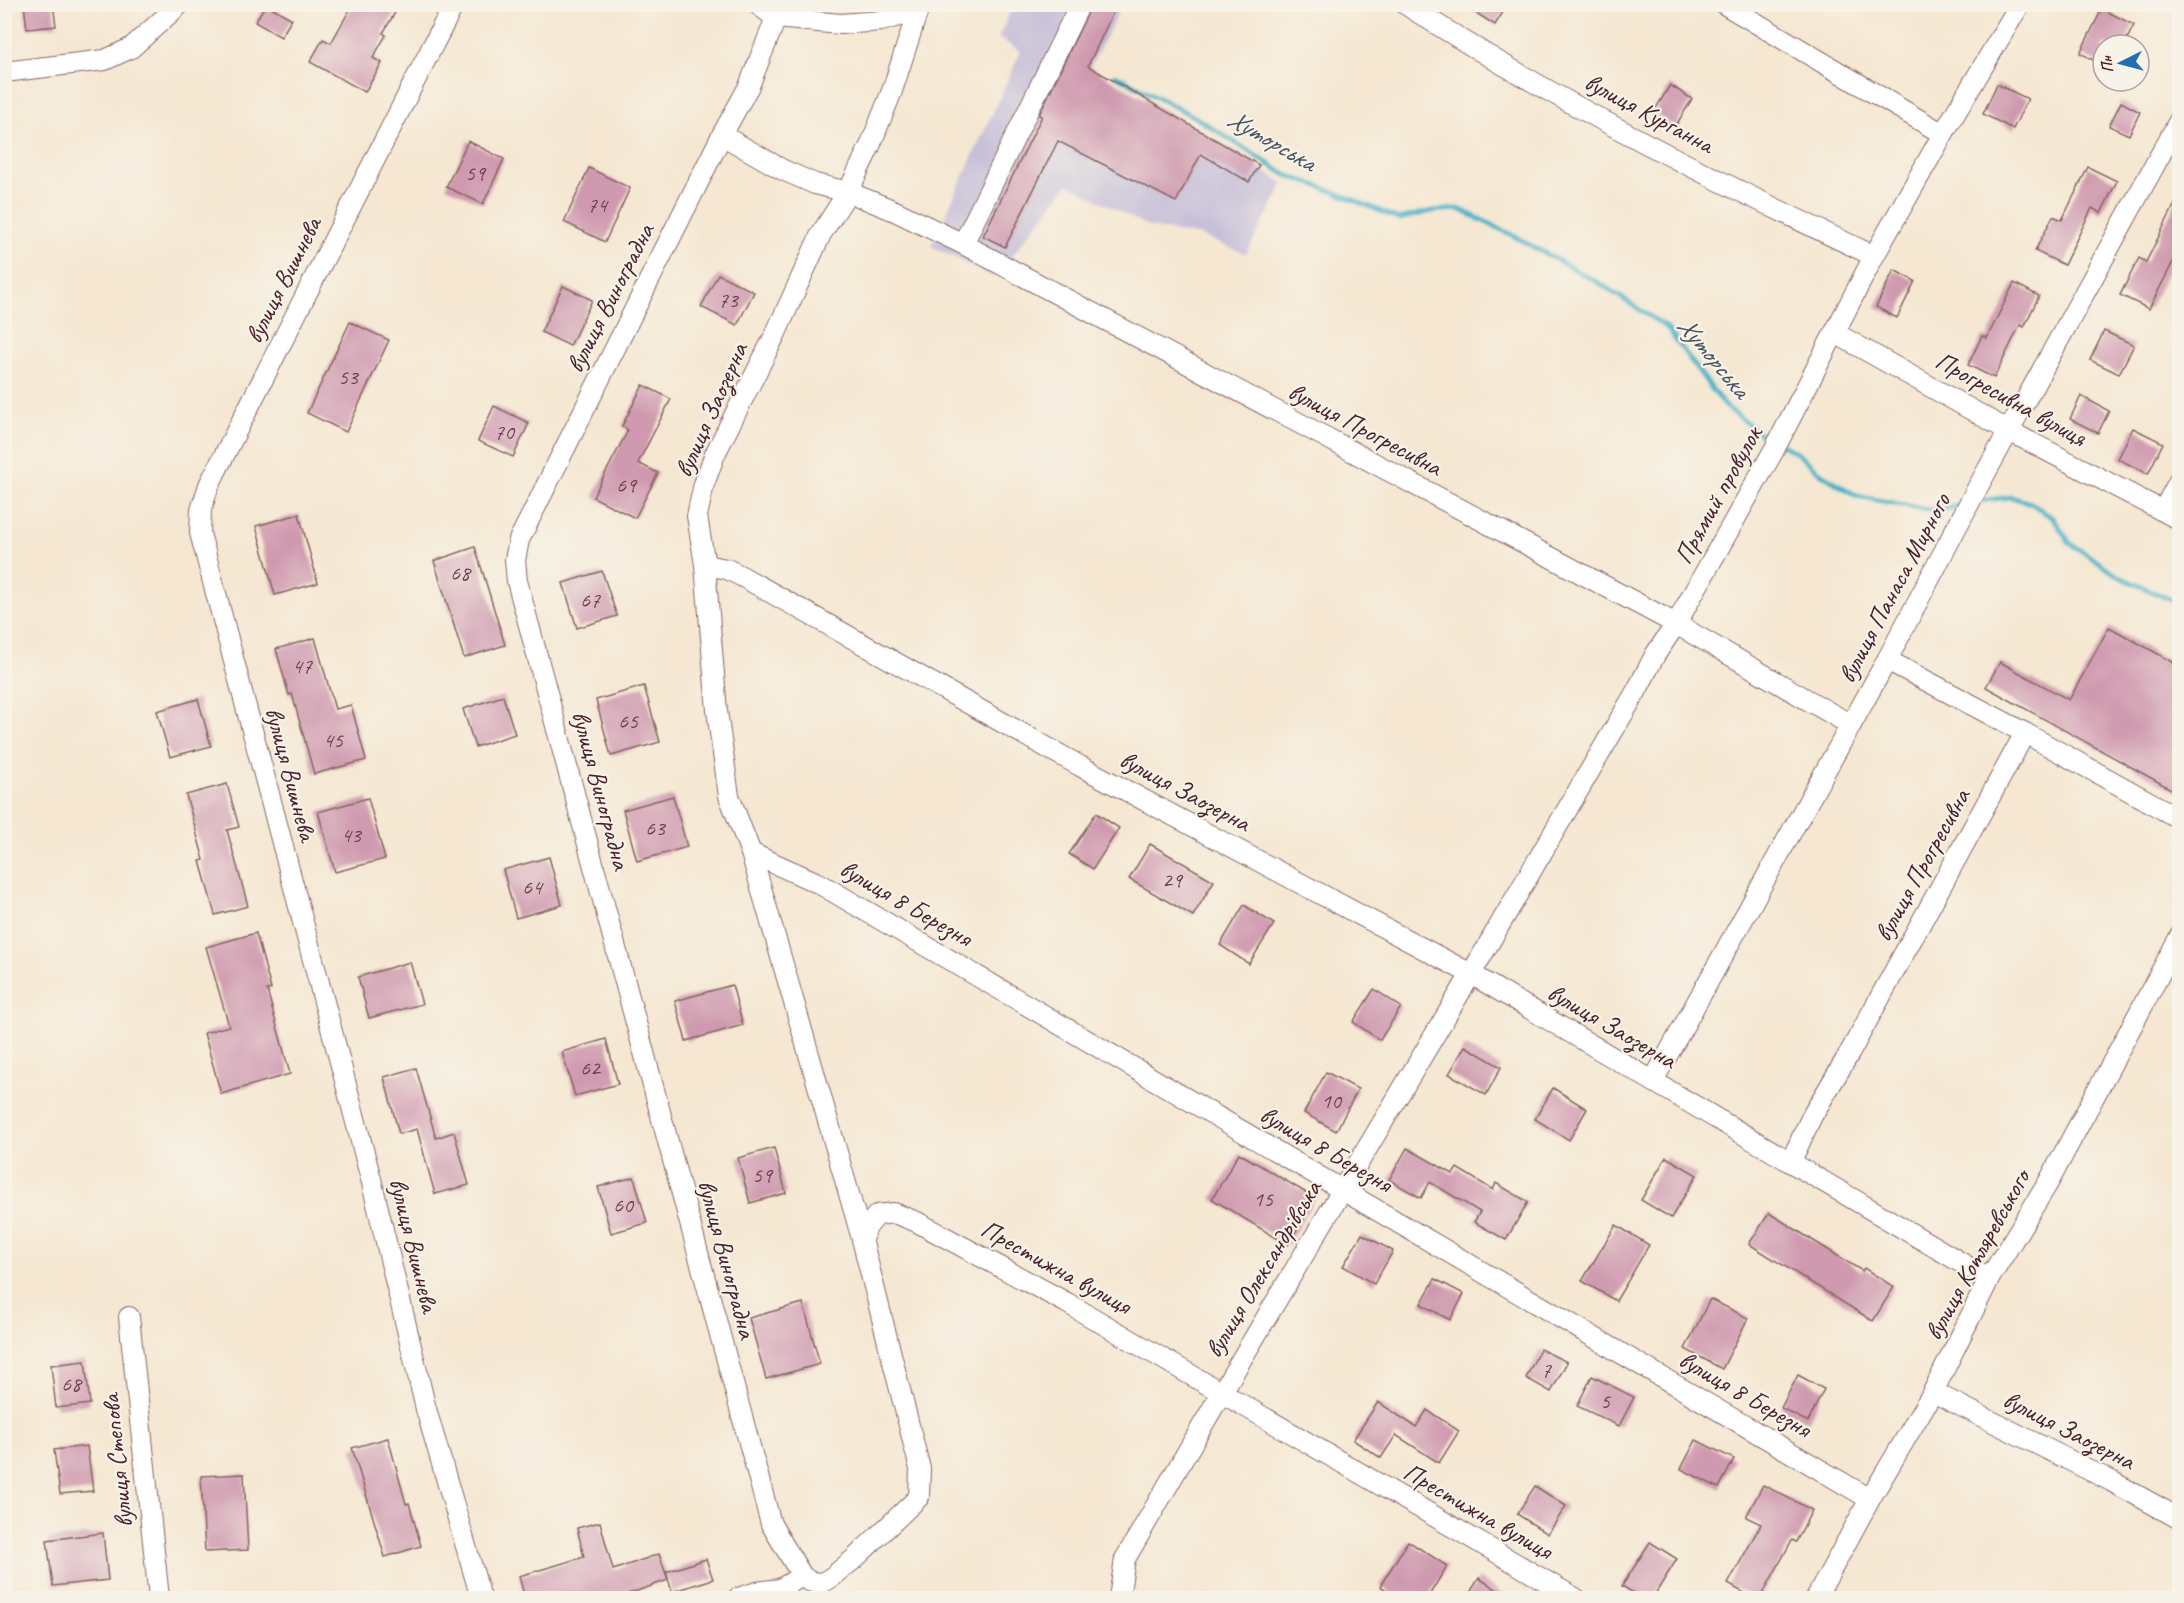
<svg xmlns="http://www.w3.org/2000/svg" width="2184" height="1603" viewBox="0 0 2184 1603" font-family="Caveat,sans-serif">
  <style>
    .industrial { fill: #c8c0d8 }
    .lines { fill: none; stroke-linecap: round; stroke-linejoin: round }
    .stream { stroke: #48b1c7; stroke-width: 5 }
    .building { fill: #cf9aaf }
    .street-casing { stroke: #866565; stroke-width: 22 }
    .street { stroke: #fff; stroke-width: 20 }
    .labels { text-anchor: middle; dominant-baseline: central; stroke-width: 4.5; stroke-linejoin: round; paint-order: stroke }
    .number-label { font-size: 22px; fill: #6b3e4c }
    .street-label { font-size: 26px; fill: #4a1f2b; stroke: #f7f3e8 }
    .water-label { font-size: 27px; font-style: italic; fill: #495262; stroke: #f7f3e8 }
  </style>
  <rect width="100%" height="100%" fill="#f7f3e8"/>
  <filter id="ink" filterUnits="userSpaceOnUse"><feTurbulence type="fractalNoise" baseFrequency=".0167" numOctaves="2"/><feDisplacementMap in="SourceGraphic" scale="12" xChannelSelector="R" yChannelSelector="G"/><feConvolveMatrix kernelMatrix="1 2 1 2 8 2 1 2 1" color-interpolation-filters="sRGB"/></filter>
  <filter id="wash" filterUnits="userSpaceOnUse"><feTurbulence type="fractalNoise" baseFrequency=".008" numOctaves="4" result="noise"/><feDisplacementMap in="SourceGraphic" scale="24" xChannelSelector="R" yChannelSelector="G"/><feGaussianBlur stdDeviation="1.35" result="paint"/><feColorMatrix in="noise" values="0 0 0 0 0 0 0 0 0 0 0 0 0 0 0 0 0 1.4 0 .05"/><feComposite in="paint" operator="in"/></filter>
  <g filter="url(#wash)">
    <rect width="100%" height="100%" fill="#f5e7d1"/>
    <path class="industrial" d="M1013 5H1122L1089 69 1284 183 1246 254 1201 236 1149 227 1068 184 995 278 931 246 1021 51 998 38Z"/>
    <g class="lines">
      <g class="stream">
        <path d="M1115 75 1195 117 1286 175 1332 191 1399 219 1432 211 1459 209 1510 234 1599 283 1666 327 1723 404 1762 435 1774 441"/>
        <path d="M1782 445 1797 453 1823 475 1857 496 1924 509 1940 510 1962 505"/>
        <path d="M1977 501 2011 497 2031 503 2054 519 2070 543 2120 577 2180 604"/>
      </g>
    </g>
    <g id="blocks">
      <g class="building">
        <path d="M24 4H53L56 26 27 29Z"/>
        <path d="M266 4 292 19 281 37 255 22Z"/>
        <path d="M353 4H400L383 33 386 35 373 58 382 63 365 92 310 62 323 39 331 43Z"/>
        <path d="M1092 4H1117L1088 66 1259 165 1249 182 1201 154 1176 202 1058 141 1005 247 983 236 1042 116 1039 115Z"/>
        <path d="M1462 4H1508L1495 25Z"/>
        <path d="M2102 9 2134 25 2124 45H2103V65L2080 53Z"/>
        <path d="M1997 84 2028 99 2013 129 1983 114Z"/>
        <path d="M1670 85 1692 99 1675 127 1653 113Z"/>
        <path d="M2121 102 2140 112 2129 135 2109 126Z"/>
        <path d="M468 141 504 159 483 204 446 187Z"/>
        <path d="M2088 167 2117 181 2101 213 2092 208 2064 265 2035 251 2053 216 2062 220Z"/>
        <path d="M589 168 630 188 605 242 564 222Z"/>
        <path d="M2180 194V248L2149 309 2120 295 2139 258 2146 262Z"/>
        <path d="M1894 270 1915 281 1897 318 1876 307Z"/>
        <path d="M718 274 754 292 737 325 701 307Z"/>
        <path d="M2014 283 2039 296 2024 327 2020 325 1994 378 1968 365 1982 336 1987 338Z"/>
        <path d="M563 286 592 300 570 346 541 332Z"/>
        <path d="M350 322 389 340 346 432 307 413Z"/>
        <path d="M2104 331 2134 345 2119 374 2090 360Z"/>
        <path d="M643 385 671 399 638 463 658 473 635 518 593 497 628 430 622 426Z"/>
        <path d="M2081 396 2109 411 2098 433 2070 419Z"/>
        <path d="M494 406 529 423 513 457 478 441Z"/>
        <path d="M2133 428 2163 443 2148 474 2118 459Z"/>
        <path d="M299 514 318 583 275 595 256 526Z"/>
        <path d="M475 547 505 645 464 658 434 561Z"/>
        <path d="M602 571 617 616 577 628 563 583Z"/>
        <path d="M2109 627 2180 666V794L1986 687 2000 662 2069 700Z"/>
        <path d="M315 638 335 709 351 705 366 760 314 774 292 694 289 695 276 649Z"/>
        <path d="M644 686 660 742 611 756 596 700Z"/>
        <path d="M503 696 515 734 475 747 463 709Z"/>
        <path d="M198 699 211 746 170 757 157 711Z"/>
        <path d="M227 784 239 827 227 830 248 906 215 915 200 861 204 860 186 795Z"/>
        <path d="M673 796 687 847 637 861 623 810Z"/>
        <path d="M368 798 385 859 335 872 318 812Z"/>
        <path d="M1096 813 1119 828 1093 869 1069 854Z"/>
        <path d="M1150 844 1214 881 1193 916 1129 879Z"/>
        <path d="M549 857 562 905 516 918 503 870Z"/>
        <path d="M1244 905 1274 924 1249 964 1220 945Z"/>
        <path d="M256 933 271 989 267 990 290 1074 221 1094 204 1033 229 1026 206 947Z"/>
        <path d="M410 962 422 1004 369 1018 358 977Z"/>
        <path d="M732 985 743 1025 686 1041 675 1001Z"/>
        <path d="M1374 989 1401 1007 1380 1040 1353 1022Z"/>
        <path d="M606 1039 618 1084 575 1096 562 1052Z"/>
        <path d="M1465 1046 1501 1067 1486 1095 1449 1074Z"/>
        <path d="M416 1068 436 1138 454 1132 469 1185 435 1194 417 1129 399 1134 384 1077Z"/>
        <path d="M1326 1072 1358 1089 1336 1131 1304 1113Z"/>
        <path d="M1553 1088 1587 1109 1569 1140 1535 1119Z"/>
        <path d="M774 1148 786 1193 750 1203 738 1158Z"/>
        <path d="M1407 1148 1453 1174 1457 1168 1493 1190 1496 1183 1528 1202 1506 1240 1474 1222 1480 1212 1430 1182 1421 1198 1389 1180Z"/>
        <path d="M1239 1153 1315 1198 1288 1245 1212 1199Z"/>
        <path d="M1666 1157 1697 1175 1671 1218 1641 1200Z"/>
        <path d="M634 1177 647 1223 611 1233 598 1187Z"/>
        <path d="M1769 1213 1862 1271 1864 1268 1894 1287 1873 1321 1749 1244Z"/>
        <path d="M1616 1225 1649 1245 1616 1301 1582 1281Z"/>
        <path d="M1362 1234 1393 1251 1374 1284 1343 1266Z"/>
        <path d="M1435 1279 1464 1294 1450 1320 1421 1304Z"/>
        <path d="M1710 1299 1748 1318 1722 1369 1685 1349Z"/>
        <path d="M803 1303 820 1364 766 1379 749 1318Z"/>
        <path d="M1540 1349 1567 1362 1551 1392 1526 1378Z"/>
        <path d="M85 1361 90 1404 56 1408 51 1365Z"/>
        <path d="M1798 1375 1824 1389 1808 1422 1781 1408Z"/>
        <path d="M1592 1376 1634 1397 1619 1426 1577 1406Z"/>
        <path d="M1378 1402 1416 1427 1427 1410 1459 1431 1439 1463 1396 1435 1381 1458 1353 1440Z"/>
        <path d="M388 1438 406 1504 409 1503 421 1546 385 1557 352 1448Z"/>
        <path d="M1696 1440 1734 1459 1719 1488 1681 1469Z"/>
        <path d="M87 1446 93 1491 60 1494 54 1450Z"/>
        <path d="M244 1474 248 1550 205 1552 201 1476Z"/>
        <path d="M1763 1485 1812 1510 1796 1542 1792 1540 1760 1599H1755L1728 1584 1761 1524 1746 1517Z"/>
        <path d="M1535 1486 1566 1506 1548 1534 1517 1514Z"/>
        <path d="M600 1522 613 1570 659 1554 668 1580 614 1599H525L519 1576 584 1557 577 1528Z"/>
        <path d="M103 1533 108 1580 53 1586 47 1540Z"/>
        <path d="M1408 1541 1447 1566 1427 1599H1400L1380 1586Z"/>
        <path d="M1650 1542 1677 1559 1652 1599H1643L1622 1586Z"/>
        <path d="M706 1559 713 1579 672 1592 666 1572Z"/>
        <path d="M1479 1578 1511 1599H1466Z"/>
      </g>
    </g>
  </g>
  <g filter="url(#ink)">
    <use href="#blocks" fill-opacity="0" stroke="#866565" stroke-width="1.5"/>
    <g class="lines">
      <g class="street-casing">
        <g id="street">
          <path d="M454 4 209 485 201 510 200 533 371 1179 426 1409 481 1598"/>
          <path d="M757 4 776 18"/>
          <path d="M1405 4C1554 101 1714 180 1874 256"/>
          <path d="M1724 4 1943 134"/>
          <path d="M776 18 749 86 722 135 519 540 515 560 517 581 771 1524 802 1576 809 1581 817 1583 824 1582 832 1577 854 1559 919 1497 920 1469 862 1239 867 1227 877 1215 894 1213 917 1222 1067 1303 1575 1598"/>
          <path d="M776 18 840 24 881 21 917 11"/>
          <path d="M4 72 105 60 131 48 180 4"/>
          <path d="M722 135 783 170 815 184 848 192 895 211 963 244 1676 624 1851 725"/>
          <path d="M963 244 1080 4"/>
          <path d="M1835 333 2009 431 2180 520"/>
          <path d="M2163 511 2180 479"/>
          <path d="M705 565 727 569 743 577 1080 766 1471 974 1989 1279"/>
          <path d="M2025 733 2180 819"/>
          <path d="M751 853 820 884 1870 1499"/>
          <path d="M1653 1081 1887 660 1973 496 2180 119"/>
          <path d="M1791 1161 1812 1116 1849 1054 2025 733 1887 660"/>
          <path d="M862 1239 751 853 729 796 717 711 705 565 697 516 704 484 715 454 775 335 821 234 848 192 870 146 892 91 920 4"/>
          <path d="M129 1317 159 1598"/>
          <path d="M1933 1392 2111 1481 2180 1519"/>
          <path d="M738 1598 757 1592 780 1589 802 1576"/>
          <path d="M1119 1598 1125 1559 1222 1392 1471 974 1637 690 1655 655 1676 624 1774 450 1874 256 1943 134 2020 4"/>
          <path d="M1816 1598 1870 1499 1933 1392 1989 1279 2048 1183 2180 936"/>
        </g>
      </g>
      <use href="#street" class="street"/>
    </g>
  </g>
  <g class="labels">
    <g class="number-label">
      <text x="475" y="173">59</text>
      <text x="597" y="205">74</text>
      <text x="728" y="300">73</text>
      <text x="348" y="377">53</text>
      <text x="504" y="432">70</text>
      <text x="626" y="485">69</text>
      <text x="460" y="573">68</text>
      <text x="590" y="600">67</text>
      <text x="302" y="666">47</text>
      <text x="628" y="721">65</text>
      <text x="333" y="740">45</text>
      <text x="655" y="828">63</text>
      <text x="351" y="835">43</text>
      <text x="1172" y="880">29</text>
      <text x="532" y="887">64</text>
      <text x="590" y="1068">62</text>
      <text x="1331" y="1101">10</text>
      <text x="762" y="1175">59</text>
      <text x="1263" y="1199">15</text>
      <text x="623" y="1205">60</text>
      <text x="1546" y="1370">7</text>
      <text x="71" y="1384">68</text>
      <text x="1605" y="1401">5</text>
    </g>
    <g class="street-label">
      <text transform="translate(1649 113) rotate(28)">вулиця Курганна</text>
      <text transform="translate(283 280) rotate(-63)">вулиця Вишнева</text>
      <text transform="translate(610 298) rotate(-63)">вулиця Виноградна</text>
      <text transform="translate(2011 399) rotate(29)">Прогресивна вулиця</text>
      <text transform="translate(711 410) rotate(-66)">вулиця Заозерна</text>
      <text transform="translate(1365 429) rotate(28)">вулиця Прогресивна</text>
      <text transform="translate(1718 495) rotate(-61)">Прямий провулок</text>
      <text transform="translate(1894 588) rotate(-62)">вулиця Панаса Мирного</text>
      <text transform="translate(291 774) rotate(75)">вулиця Вишнева</text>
      <text transform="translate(601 790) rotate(75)">вулиця Виноградна</text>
      <text transform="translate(1185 791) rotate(28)">вулиця Заозерна</text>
      <text transform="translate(1922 865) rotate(-61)">вулиця Прогресивна</text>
      <text transform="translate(906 903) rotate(30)">вулиця 8 Березня</text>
      <text transform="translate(1612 1026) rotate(30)">вулиця Заозерна</text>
      <text transform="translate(1326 1149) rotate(30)">вулиця 8 Березня</text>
      <text transform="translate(414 1245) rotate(76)">вулиця Вишнева</text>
      <text transform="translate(1977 1255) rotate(-61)">вулиця Котляревського</text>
      <text transform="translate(727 1259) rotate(75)">вулиця Виноградна</text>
      <text transform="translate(1056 1267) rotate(29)">Престижна вулиця</text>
      <text transform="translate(1263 1269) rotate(-59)">вулиця Олександрівська</text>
      <text transform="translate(1745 1394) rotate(30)">вулиця 8 Березня</text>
      <text transform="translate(2069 1430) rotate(27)">вулиця Заозерна</text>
      <text transform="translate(117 1461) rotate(-96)">вулиця Степова</text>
      <text transform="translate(1478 1511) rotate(30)">Престижна вулиця</text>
    </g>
    <g class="water-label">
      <text transform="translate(1272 140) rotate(30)">Хуторська</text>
      <text transform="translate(1714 357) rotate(50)">Хуторська</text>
    </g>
  </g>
  <rect width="2184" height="1603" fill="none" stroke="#f7f3e8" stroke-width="24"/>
  <g transform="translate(2121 63) rotate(264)"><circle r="28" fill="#f7f3e8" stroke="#b29e9c" stroke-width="1.5"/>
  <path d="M0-4.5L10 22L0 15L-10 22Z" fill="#1f6fb2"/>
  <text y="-9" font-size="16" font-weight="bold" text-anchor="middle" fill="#4a1f2b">Пн</text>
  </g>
</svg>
